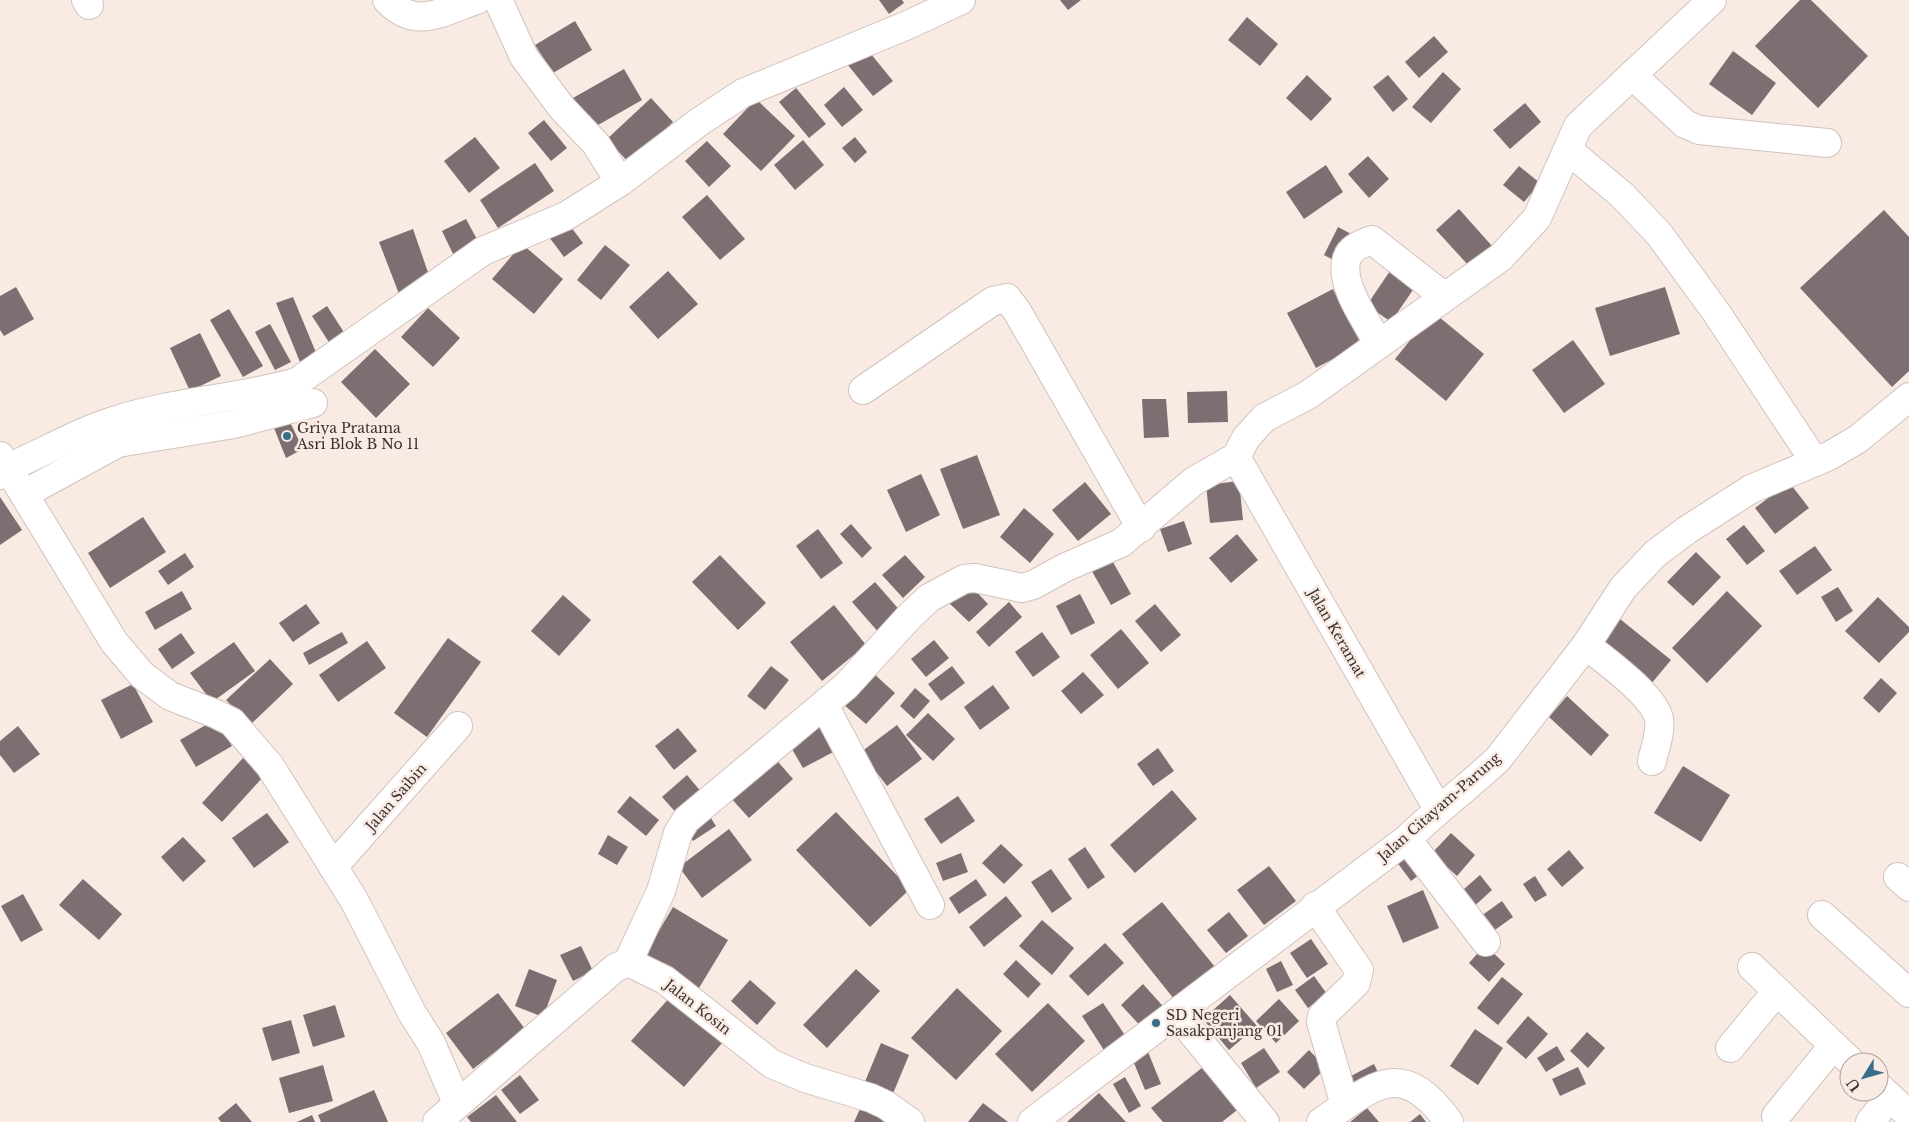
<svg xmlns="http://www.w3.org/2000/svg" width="1909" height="1122" viewBox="0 0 1909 1122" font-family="'Libre Baskerville',serif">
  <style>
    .building { fill: #7d6f71 }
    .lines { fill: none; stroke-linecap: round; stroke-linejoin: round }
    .minor-casing { stroke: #d1c3bc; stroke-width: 30 }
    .minor { stroke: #fff; stroke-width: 28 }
    .poi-dot { fill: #386e89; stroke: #f9eae4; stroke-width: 2 }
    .labels { text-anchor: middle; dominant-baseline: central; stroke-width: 5; stroke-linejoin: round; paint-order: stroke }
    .poi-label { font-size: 14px; fill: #393431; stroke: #f9eae4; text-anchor: start }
    .street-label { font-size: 14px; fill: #393431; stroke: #f9eae4 }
  </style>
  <rect width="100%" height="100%" fill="#f9eae4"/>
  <g class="building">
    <path d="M879 0H902L904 3 889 14Z"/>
    <path d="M1060 0H1081L1068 10Z"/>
    <path d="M1800 0H1811L1868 56 1818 108 1755 46Z"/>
    <path d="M1247 17 1278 44 1260 66 1228 40Z"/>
    <path d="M575 21 592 50 553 73 535 45Z"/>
    <path d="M1434 36 1448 52 1419 78 1405 62Z"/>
    <path d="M866 48 893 81 873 96 847 64Z"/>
    <path d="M1733 51 1776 83 1752 115 1709 84Z"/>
    <path d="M624 69 642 100 591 129 573 98Z"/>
    <path d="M1443 72 1461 89 1431 123 1412 107Z"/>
    <path d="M1307 75 1332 99 1311 121 1286 98Z"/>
    <path d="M1388 75 1408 99 1393 112 1373 87Z"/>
    <path d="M844 87 863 110 842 127 824 105Z"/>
    <path d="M796 88 826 124 809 138 779 102Z"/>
    <path d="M651 98 673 122 630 164 607 139Z"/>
    <path d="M756 99 795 136 761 171 723 134Z"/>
    <path d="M1525 103 1541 122 1510 149 1493 130Z"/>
    <path d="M544 120 567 148 551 161 528 133Z"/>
    <path d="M475 137 500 168 469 193 444 161Z"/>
    <path d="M855 137 867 152 855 163 842 148Z"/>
    <path d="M803 140 824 165 795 190 774 165Z"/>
    <path d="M707 141 731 166 709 187 685 161Z"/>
    <path d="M1368 156 1389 179 1369 198 1348 174Z"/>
    <path d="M535 163 554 191 498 228 480 200Z"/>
    <path d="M1326 165 1343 192 1304 219 1286 192Z"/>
    <path d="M1519 166 1540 183 1524 202 1503 185Z"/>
    <path d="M707 195 745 239 720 260 682 217Z"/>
    <path d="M1459 209 1492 246 1469 266 1436 230Z"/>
    <path d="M1884 210 1909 237V371L1892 387 1800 288Z"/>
    <path d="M466 219 479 243 454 256 442 231Z"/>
    <path d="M568 223 583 243 564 257 549 237Z"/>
    <path d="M1338 227 1353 235 1339 263 1324 255Z"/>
    <path d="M413 229 431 281 401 299 379 242Z"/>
    <path d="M522 244 563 279 534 314 492 279Z"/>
    <path d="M605 245 630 265 601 300 577 280Z"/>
    <path d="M1392 268 1417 284 1391 322 1367 305Z"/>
    <path d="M668 271 698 304 658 339 629 307Z"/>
    <path d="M16 287 34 319 4 336 0 330V296Z"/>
    <path d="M1665 287 1680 334 1610 356 1595 308Z"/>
    <path d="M1333 289 1361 344 1316 368 1287 313Z"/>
    <path d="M293 297 317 355 300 362 276 303Z"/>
    <path d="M327 306 349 340 334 350 312 316Z"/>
    <path d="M428 308 460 338 433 367 401 337Z"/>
    <path d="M229 309 263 366 243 377 210 320Z"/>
    <path d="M1433 312 1484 354 1446 401 1395 359Z"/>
    <path d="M270 324 291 362 275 370 255 332Z"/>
    <path d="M200 333 221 376 190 391 170 348Z"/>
    <path d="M1573 340 1605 384 1564 413 1532 370Z"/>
    <path d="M375 349 410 384 376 418 341 382Z"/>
    <path d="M1227 391 1228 422 1188 423 1187 392Z"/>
    <path d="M1142 399H1166L1169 437 1144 438Z"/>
    <path d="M288 418 303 449 286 458 272 423Z"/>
    <path d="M977 455 1000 515 963 529 940 469Z"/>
    <path d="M921 474 940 515 906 532 887 490Z"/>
    <path d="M1239 481 1243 520 1210 523 1206 485Z"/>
    <path d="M1085 482 1111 514 1078 541 1052 510Z"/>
    <path d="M1789 482 1809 508 1775 534 1755 508Z"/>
    <path d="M0 497 22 530 0 545Z"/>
    <path d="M1024 508 1054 534 1030 563 1000 537Z"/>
    <path d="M143 517 166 552 110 588 88 553Z"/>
    <path d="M1184 521 1192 544 1168 552 1160 529Z"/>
    <path d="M851 524 872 548 862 558 840 534Z"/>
    <path d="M1744 525 1765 551 1747 565 1726 539Z"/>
    <path d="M818 529 843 563 821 579 796 546Z"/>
    <path d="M1237 534 1258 560 1231 583 1209 558Z"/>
    <path d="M1815 546 1832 570 1797 595 1779 571Z"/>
    <path d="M1696 552 1721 577 1693 606 1667 582Z"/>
    <path d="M185 553 194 567 168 585 158 571Z"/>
    <path d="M720 555 766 603 738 630 692 582Z"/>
    <path d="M905 555 925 577 903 598 882 575Z"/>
    <path d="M1109 555 1131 594 1111 605 1089 566Z"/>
    <path d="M875 582 903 614 880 634 852 602Z"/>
    <path d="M968 583 988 604 969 622 948 602Z"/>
    <path d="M1838 587 1853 611 1836 622 1821 597Z"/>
    <path d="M182 591 192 609 155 630 145 612Z"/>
    <path d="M1727 591 1762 626 1707 683 1672 648Z"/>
    <path d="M1080 594 1095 623 1071 635 1056 606Z"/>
    <path d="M563 595 591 620 559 656 531 631Z"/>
    <path d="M1878 597 1909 627V632L1879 663 1845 631Z"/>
    <path d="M1009 602 1022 617 989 647 976 632Z"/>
    <path d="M306 604 320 623 293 642 279 623Z"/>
    <path d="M1155 604 1181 635 1161 652 1135 621Z"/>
    <path d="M834 605 866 645 822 681 790 642Z"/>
    <path d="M1620 619 1671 660 1651 684 1601 643Z"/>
    <path d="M1121 629 1149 663 1118 689 1090 655Z"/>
    <path d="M342 632 348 643 309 665 303 653Z"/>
    <path d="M1042 632 1060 657 1033 677 1015 652Z"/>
    <path d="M181 633 195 653 172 669 158 649Z"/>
    <path d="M448 638 481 662 427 737 394 713Z"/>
    <path d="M934 640 949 658 926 677 911 659Z"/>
    <path d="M367 641 386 668 338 702 319 675Z"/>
    <path d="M234 642 255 671 212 702 190 673Z"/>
    <path d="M270 659 293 684 250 725 226 700Z"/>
    <path d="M771 666 789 680 765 710 747 696Z"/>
    <path d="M952 666 965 683 941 701 928 684Z"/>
    <path d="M872 672 895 693 866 724 843 704Z"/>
    <path d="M1083 672 1104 695 1081 714 1061 691Z"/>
    <path d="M1881 678 1897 693 1879 713 1863 698Z"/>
    <path d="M133 684 153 722 121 739 101 700Z"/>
    <path d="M993 685 1010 708 980 730 964 707Z"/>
    <path d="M915 688 930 701 914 719 900 706Z"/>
    <path d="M1567 696 1609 735 1591 756 1549 717Z"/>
    <path d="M928 713 955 739 933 761 906 735Z"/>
    <path d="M216 719 232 746 196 767 180 740Z"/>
    <path d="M823 725 837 750 803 768 789 744Z"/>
    <path d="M897 725 922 759 887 786 861 752Z"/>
    <path d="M18 726 40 754 14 773 0 755V741Z"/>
    <path d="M678 728 697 751 674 770 655 746Z"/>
    <path d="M1158 748 1174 771 1153 786 1137 764Z"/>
    <path d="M773 756 793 779 749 818 729 796Z"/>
    <path d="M243 758 263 777 222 822 202 803Z"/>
    <path d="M1683 766 1730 795 1701 842 1654 813Z"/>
    <path d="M687 775 703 794 679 816 662 797Z"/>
    <path d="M1172 790 1197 819 1135 873 1110 845Z"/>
    <path d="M630 796 659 820 646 836 617 812Z"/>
    <path d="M958 796 975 821 941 844 924 819Z"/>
    <path d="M836 812 910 889 870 927 796 850Z"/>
    <path d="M267 813 289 842 254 868 232 838Z"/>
    <path d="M709 815 716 826 693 841 685 830Z"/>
    <path d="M729 829 752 860 702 898 679 867Z"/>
    <path d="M1451 833 1475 855 1457 876 1432 853Z"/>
    <path d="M608 835 628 847 617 865 598 854Z"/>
    <path d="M183 837 206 861 183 882 161 857Z"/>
    <path d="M1001 844 1023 865 1004 884 982 863Z"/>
    <path d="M1085 847 1105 877 1088 889 1068 859Z"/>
    <path d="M1569 850 1584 868 1562 887 1547 869Z"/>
    <path d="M1408 852 1423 872 1411 881 1396 861Z"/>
    <path d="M961 853 968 872 943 881 936 863Z"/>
    <path d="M1269 866 1296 901 1264 925 1237 890Z"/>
    <path d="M1051 869 1072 899 1052 913 1031 882Z"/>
    <path d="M1480 875 1492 890 1469 911 1456 896Z"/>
    <path d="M1535 876 1547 895 1535 902 1523 884Z"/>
    <path d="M83 879 122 914 99 940 59 905Z"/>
    <path d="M976 879 987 895 959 914 949 898Z"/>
    <path d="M1423 890 1439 928 1403 943 1387 906Z"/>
    <path d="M23 894 43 930 21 942 1 906Z"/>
    <path d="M1006 896 1022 916 984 947 969 927Z"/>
    <path d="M1502 901 1513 917 1492 932 1481 916Z"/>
    <path d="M1162 902 1215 967 1174 999 1122 934Z"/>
    <path d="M673 907 728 940 699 988 644 956Z"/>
    <path d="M1229 912 1248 936 1226 953 1207 930Z"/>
    <path d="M1042 920 1074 948 1052 975 1019 946Z"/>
    <path d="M1311 939 1328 964 1307 978 1290 953Z"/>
    <path d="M1105 943 1124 963 1088 996 1069 976Z"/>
    <path d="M1485 945 1505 964 1489 982 1469 963Z"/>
    <path d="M581 946 593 971 573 981 560 955Z"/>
    <path d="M1016 960 1041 984 1028 998 1003 974Z"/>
    <path d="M1281 961 1293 985 1277 992 1266 969Z"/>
    <path d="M529 969 557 980 543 1017 515 1006Z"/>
    <path d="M856 969 880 991 827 1048 803 1025Z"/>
    <path d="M1314 976 1327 994 1308 1008 1295 990Z"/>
    <path d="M1502 977 1523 994 1498 1025 1477 1008Z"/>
    <path d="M750 980 776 1003 757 1025 731 1001Z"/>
    <path d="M1143 984 1169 1013 1147 1033 1121 1005Z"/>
    <path d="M957 988 1002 1031 956 1080 911 1038Z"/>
    <path d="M498 993 525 1029 473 1069 446 1033Z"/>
    <path d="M1230 995 1257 1026 1229 1050 1203 1019Z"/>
    <path d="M671 996 723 1042 684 1087 631 1041Z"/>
    <path d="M1279 999 1299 1021 1276 1043 1256 1021Z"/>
    <path d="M1048 1003 1085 1041 1032 1092 995 1054Z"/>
    <path d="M1103 1003 1129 1041 1107 1055 1082 1016Z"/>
    <path d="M335 1005 345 1037 313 1047 303 1015Z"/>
    <path d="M1528 1016 1548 1034 1526 1059 1506 1042Z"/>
    <path d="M291 1020 300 1053 272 1061 262 1028Z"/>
    <path d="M1475 1029 1503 1048 1478 1085 1450 1066Z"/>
    <path d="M1587 1032 1605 1048 1588 1068 1570 1051Z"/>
    <path d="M881 1043 909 1055 892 1096 864 1084Z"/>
    <path d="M1557 1046 1565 1060 1546 1072 1537 1058Z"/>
    <path d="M1264 1048 1280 1072 1256 1088 1241 1063Z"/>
    <path d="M1309 1050 1326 1068 1304 1089 1287 1072Z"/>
    <path d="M1148 1052 1161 1084 1145 1090 1132 1058Z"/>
    <path d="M1212 1060 1246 1103 1222 1122H1163L1151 1108Z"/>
    <path d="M1374 1064 1381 1079 1352 1093 1345 1079Z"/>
    <path d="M323 1065 333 1101 289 1113 279 1078Z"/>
    <path d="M1578 1067 1586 1084 1560 1096 1552 1079Z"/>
    <path d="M520 1075 539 1100 520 1114 501 1090Z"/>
    <path d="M1125 1077 1141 1106 1129 1113 1113 1084Z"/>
    <path d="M374 1090 388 1122H321L318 1115Z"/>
    <path d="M1099 1093 1126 1122H1067Z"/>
    <path d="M496 1095 517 1122H471L467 1117Z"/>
    <path d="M236 1103 252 1122H221L218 1118Z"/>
    <path d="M983 1103 1008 1122H968Z"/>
    <path d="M861 1107 896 1122H854Z"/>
    <path d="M1367 1108 1379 1122H1350Z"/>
    <path d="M1420 1114 1426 1122H1410Z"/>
    <path d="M312 1115 315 1122H297Z"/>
  </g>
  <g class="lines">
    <g class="minor-casing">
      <g id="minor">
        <path d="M86 0 89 5"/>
        <path d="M387 0C416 31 443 11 477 0"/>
        <path d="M498 0 524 57 562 108 596 144 620 182"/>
        <path d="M1632 75 1685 124 1699 130 1827 143"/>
        <path d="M1568 150 1622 195 1659 234 1716 312 1815 462"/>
        <path d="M1379 344C1367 322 1338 283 1347 258 1350 248 1363 243 1372 240L1445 297"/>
        <path d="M863 390 993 301 1007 298 1017 311 1141 528"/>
        <path d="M0 456 8 468C44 452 80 431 117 420 175 401 238 399 297 382L483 251 566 216 620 182 699 122 743 93 910 24 961 0"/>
        <path d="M1236 457 1438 809"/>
        <path d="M0 475 8 468 114 642 142 675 170 696 216 714 232 722 270 766 354 900 412 1013 431 1043 457 1103"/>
        <path d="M24 494 118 443 234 424 313 403"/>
        <path d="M1586 645C1605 661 1654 695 1659 719 1661 733 1655 748 1652 761"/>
        <path d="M824 705 930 905"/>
        <path d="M1407 839 1486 942"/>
        <path d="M333 867 458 726"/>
        <path d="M1898 877 1909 887"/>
        <path d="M1315 906 1359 970 1356 983 1322 1016 1321 1022 1345 1105"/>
        <path d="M1822 915 1909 993"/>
        <path d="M628 962 661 891 678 833 686 820 846 686 908 618 929 598 964 579 975 578 1022 588 1033 585 1064 568 1121 543 1194 481 1236 457 1246 438 1264 418 1308 395 1501 257 1537 218 1578 126 1712 0"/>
        <path d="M1752 967 1851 1062"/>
        <path d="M1176 1013 1265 1122"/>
        <path d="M1730 1048 1777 991"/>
        <path d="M1879 1087 1909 1115"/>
        <path d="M1776 1116 1833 1046"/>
        <path d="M437 1122 615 968 628 962 665 980 772 1064 805 1078 871 1098 886 1105 910 1122"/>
        <path d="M1032 1122 1407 839C1436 811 1468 787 1498 759L1586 645 1623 588 1655 554 1687 530 1751 489 1829 456 1858 439 1909 397"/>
        <path d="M1321 1122C1374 1086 1401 1056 1449 1122"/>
        <path d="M1870 1122 1890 1097"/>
      </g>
    </g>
    <use href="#minor" class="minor"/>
  </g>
  <g class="poi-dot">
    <circle cx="287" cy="436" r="5"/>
    <circle cx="1156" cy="1023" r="5"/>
  </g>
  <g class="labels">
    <g class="poi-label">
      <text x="297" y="428">Griya Pratama<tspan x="297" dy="16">Asri Blok B No 11</tspan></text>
      <text x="1166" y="1015">SD Negeri<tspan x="1166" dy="16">Sasakpanjang 01</tspan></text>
    </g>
    <g class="street-label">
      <text transform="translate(1337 633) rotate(60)">Jalan Keramat</text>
      <text transform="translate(396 797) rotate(-49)">Jalan Saibin</text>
      <text transform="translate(1439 807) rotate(-41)">Jalan Citayam-Parung</text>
      <text transform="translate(698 1007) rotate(38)">Jalan Kosin</text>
    </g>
  </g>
  <g transform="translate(1864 1077) rotate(233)"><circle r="24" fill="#f9eae4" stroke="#aca19c"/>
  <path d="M0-4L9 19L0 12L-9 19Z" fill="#386e89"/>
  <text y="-8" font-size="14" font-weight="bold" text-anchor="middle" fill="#393431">U</text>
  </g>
</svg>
